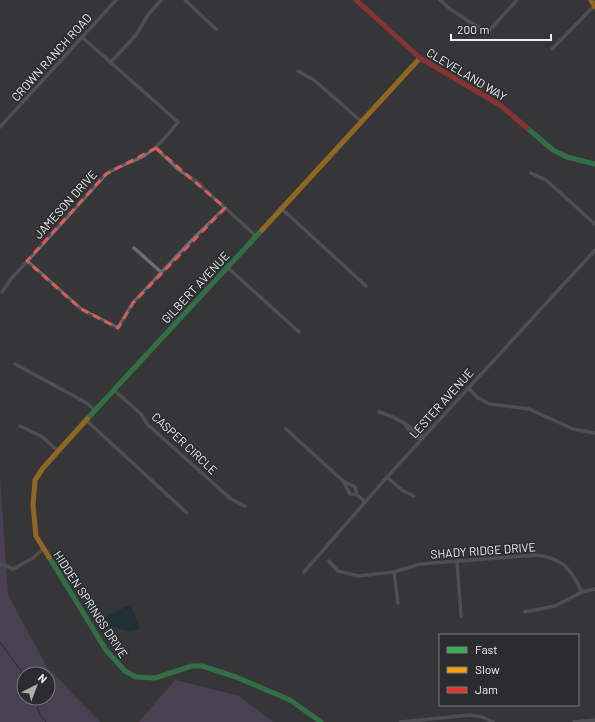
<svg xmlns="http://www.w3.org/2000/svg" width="595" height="722" viewBox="0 0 595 722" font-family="Barlow,sans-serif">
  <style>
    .green { fill: #5f4e6f; fill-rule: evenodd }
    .water { fill: #052937 }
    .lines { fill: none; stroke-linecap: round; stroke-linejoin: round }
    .stream { stroke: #052937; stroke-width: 1 }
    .street { stroke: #6c6d74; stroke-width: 3.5 }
    .fast { stroke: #30b455; stroke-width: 5 }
    .slow { stroke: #ff9f0a; stroke-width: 5 }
    .jam { stroke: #e5322d; stroke-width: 5 }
    .marked { fill: none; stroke: #dc5a5a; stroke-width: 3; stroke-dasharray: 8 5; stroke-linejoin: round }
    .labels { text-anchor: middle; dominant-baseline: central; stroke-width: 3; stroke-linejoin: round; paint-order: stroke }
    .street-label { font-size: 12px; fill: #eeeff1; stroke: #2b2c30 }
  </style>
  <rect width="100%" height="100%" fill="#363739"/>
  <g class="green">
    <path d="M0 478 8 595 47 667 100 722H0ZM24 674H48V698H24Z"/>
    <path d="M175 680 239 696 273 722H139Z"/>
  </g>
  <path class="water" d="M127 606 132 608 140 627 138 630 130 632 104 624 106 617Z"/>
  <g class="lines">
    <g class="stream">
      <path d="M0 642 24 675"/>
      <path d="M35 698 40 715 46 722"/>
    </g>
    <g class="street">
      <path d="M185 0 216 29"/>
      <path d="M440 0 450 9 487 33 517 0"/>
      <path d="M552 49 594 6"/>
      <path d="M111 62 136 35 148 15 161 0"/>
      <path d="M298 71 314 80 362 122"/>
      <path d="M0 127 116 0"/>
      <path d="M156 148 178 169 197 182 256 236"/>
      <path d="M531 173 546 180 595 224"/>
      <path d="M281 208 366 286"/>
      <path d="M134 248 161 272"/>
      <path d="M27 261 81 309 118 328 133 303 192 240 225 208"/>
      <path d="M227 267 299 332"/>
      <path d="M2 292 11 279 106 174C118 165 132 163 145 155 159 147 168 134 178 122L82 37"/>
      <path d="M15 364 85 402 95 410"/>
      <path d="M468 388 478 398 490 404 529 409 573 429 595 433"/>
      <path d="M114 390 141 414 148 425 231 499 245 506"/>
      <path d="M379 412C398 418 409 425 423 438"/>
      <path d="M86 420 187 513"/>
      <path d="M405 424 412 435 421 440"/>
      <path d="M20 426 41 436 58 451"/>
      <path d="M286 429 343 481 355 487 357 495 365 502"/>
      <path d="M387 477 403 491 414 496"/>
      <path d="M343 481 350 494 357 495"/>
      <path d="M329 561 338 571 358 576 394 572 420 564 536 555C563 558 571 569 582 592"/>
      <path d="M457 561 461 616"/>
      <path d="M0 564 13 569 33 558 43 549"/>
      <path d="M304 572 387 477 595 250"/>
      <path d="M394 572 398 603"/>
      <path d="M525 612 555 606 582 592 595 589"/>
      <path d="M401 722 470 715 482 717 493 722"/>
      <path d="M574 722 595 720"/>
    </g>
    <g class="fast">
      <path d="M527 128 553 150 567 157 595 164"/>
      <path d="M87 419 262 230"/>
      <path d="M49 557 106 650 125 671 136 677 155 678 192 666H202L236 677 290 700 321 722"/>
    </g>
    <g class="slow">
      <path d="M591 0 595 7"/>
      <path d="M262 230 420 58"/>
      <path d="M49 557 36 536 33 505 35 480 43 468 87 419"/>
    </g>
    <path class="jam" d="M356 0 420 58 500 105 527 128"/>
  </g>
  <path d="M0 0H595V722H0ZM156 148 225 208 133 303 118 328 81 309 27 261 106 174Z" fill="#363739" fill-opacity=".55" fill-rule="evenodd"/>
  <path class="marked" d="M156 148 225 208 133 303 118 328 81 309 27 261 106 174Z"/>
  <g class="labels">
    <g class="street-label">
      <text transform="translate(51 57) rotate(-48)">CROWN RANCH ROAD</text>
      <text transform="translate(467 74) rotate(31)">CLEVELAND WAY</text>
      <text transform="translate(65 204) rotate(-48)">JAMESON DRIVE</text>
      <text transform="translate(195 287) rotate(-47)">GILBERT AVENUE</text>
      <text transform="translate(441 403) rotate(-48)">LESTER AVENUE</text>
      <text transform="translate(185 443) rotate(43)">CASPER CIRCLE</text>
      <text transform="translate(483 550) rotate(-4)">SHADY RIDGE DRIVE</text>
      <text transform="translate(91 604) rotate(57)">HIDDEN SPRINGS DRIVE</text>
    </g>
  </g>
  <rect x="439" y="634" width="140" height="72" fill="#2b2c30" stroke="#797a7d"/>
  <rect x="447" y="647" width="20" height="6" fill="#30b455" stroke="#797a7d"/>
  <text x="475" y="654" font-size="12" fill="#eeeff1">Fast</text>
  <rect x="447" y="667" width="20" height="6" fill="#ff9f0a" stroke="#797a7d"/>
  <text x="475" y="674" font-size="12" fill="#eeeff1">Slow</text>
  <rect x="447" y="687" width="20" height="6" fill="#e5322d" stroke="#797a7d"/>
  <text x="475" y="694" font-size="12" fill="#eeeff1">Jam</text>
  <g transform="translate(36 686) rotate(42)"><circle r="19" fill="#2b2c30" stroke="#797a7d"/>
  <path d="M0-3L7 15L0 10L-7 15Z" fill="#aeafb1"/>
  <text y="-6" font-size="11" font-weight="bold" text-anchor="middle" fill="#eeeff1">N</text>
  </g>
  <path d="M451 34v6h100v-6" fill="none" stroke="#eeeff1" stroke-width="2"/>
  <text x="457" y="34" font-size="12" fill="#eeeff1" stroke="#2b2c30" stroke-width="3" paint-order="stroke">200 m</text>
</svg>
